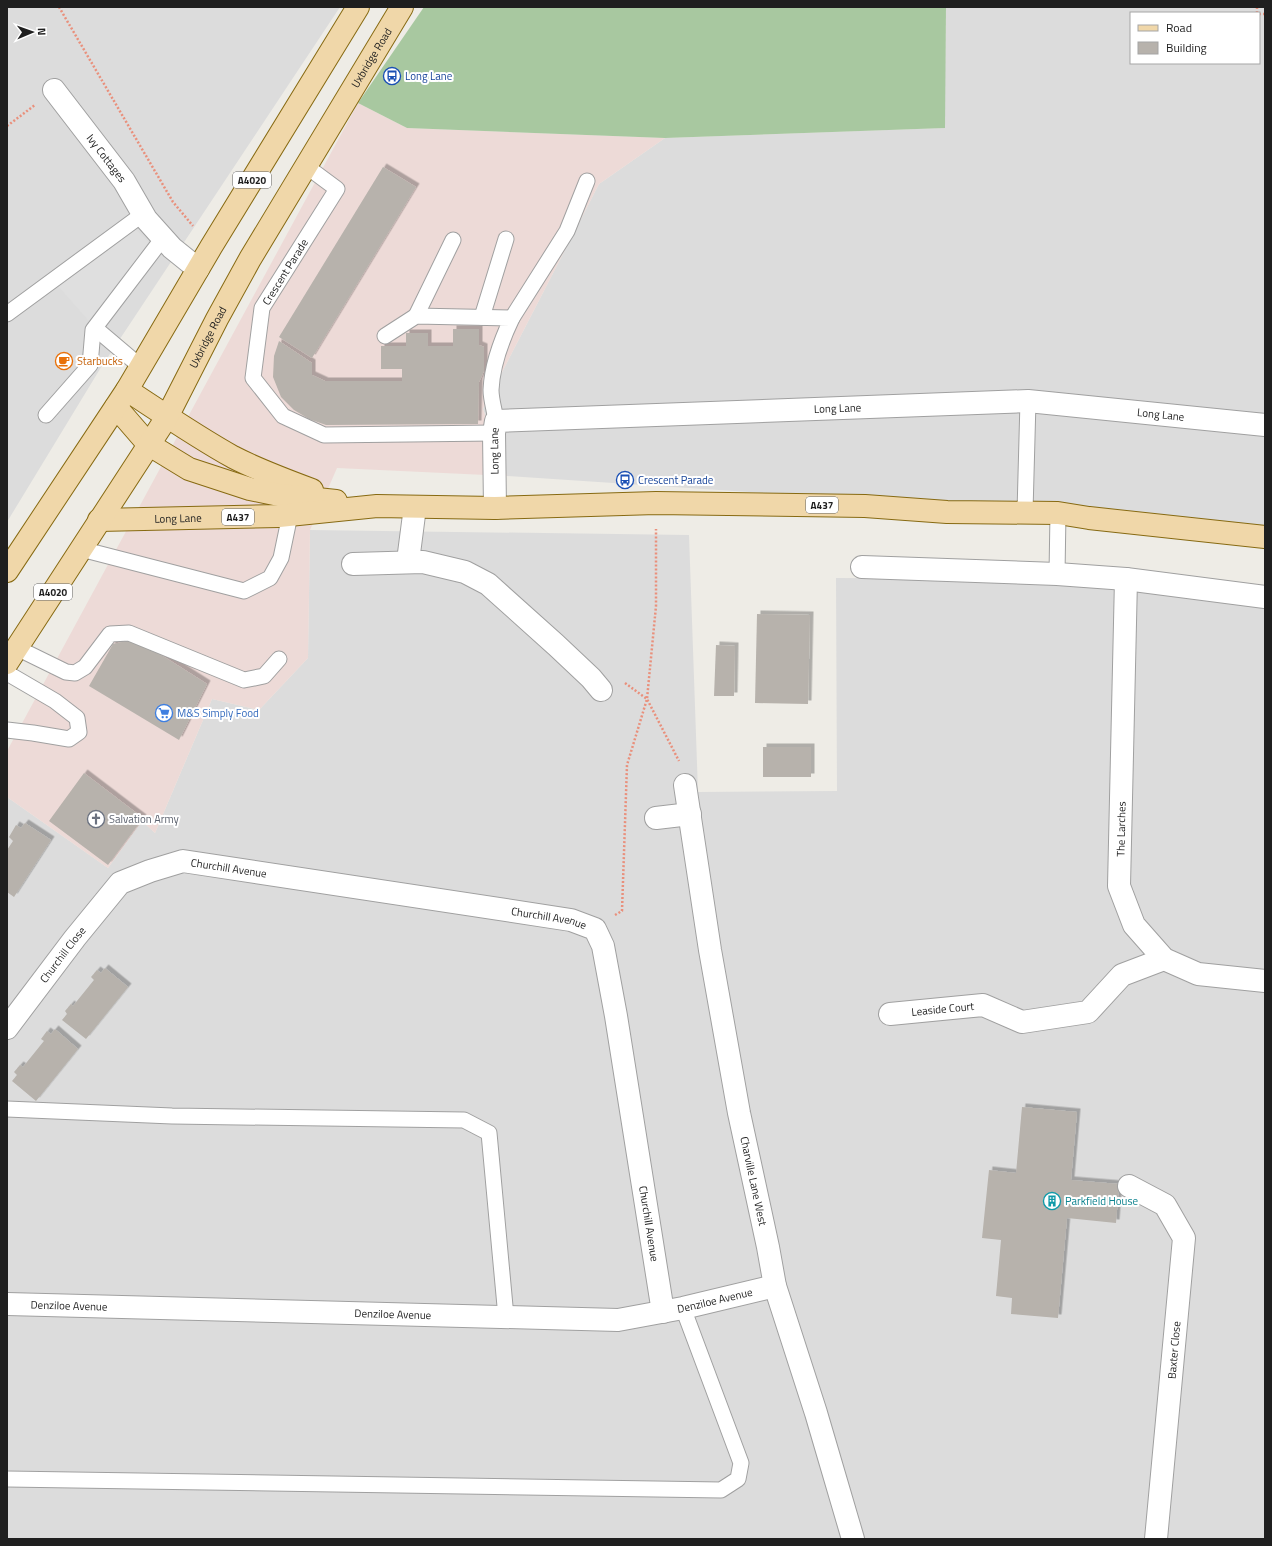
<svg xmlns="http://www.w3.org/2000/svg" width="1272" height="1546" viewBox="0 0 1272 1546" font-family="'Titillium Web',sans-serif">
  <style>
    .residential { fill: #dcdcdc; fill-rule: evenodd }
    .commercial { fill: #eddad7 }
    .forest { fill: #a8c8a0 }
    .parking { fill: #dfdfdf }
    .building { fill: #b7b2ac; filter: url(#shadow) }
    .lines { fill: none; stroke-linecap: round; stroke-linejoin: round }
    .lane-casing { stroke: #a0a0a0; stroke-width: 17 }
    .street-casing { stroke: #a0a0a0; stroke-width: 24 }
    .primary-casing { stroke: #876a12; stroke-width: 24 }
    .path { stroke: #e9907c; stroke-width: 2.5; stroke-dasharray: 2 2; stroke-linecap: butt }
    .lane { stroke: #fff; stroke-width: 15 }
    .street { stroke: #fff; stroke-width: 22 }
    .primary { stroke: #f0d7a9; stroke-width: 22 }
    .labels { text-anchor: middle; dominant-baseline: central; stroke-width: 4; stroke-linejoin: round; paint-order: stroke }
    .shield { fill: #fff; stroke: #626262; stroke-width: 1 }
    .shield-label { font-size: 10px; font-weight: bold; fill: #1f1f1f }
    .street-label { font-size: 11px; fill: #1f1f1f; stroke: #fff }
    .transit-label { font-size: 11px; fill: #164399; stroke: #fff; text-anchor: start }
    .food-label { font-size: 11px; fill: #c56008; stroke: #fff; text-anchor: start }
    .shop-label { font-size: 11px; fill: #366cbe; stroke: #fff; text-anchor: start }
    .worship-label { font-size: 11px; fill: #5b616d; stroke: #fff; text-anchor: start }
    .culture-label { font-size: 11px; fill: #0d838f; stroke: #fff; text-anchor: start }
  </style>
  <defs>
    <filter id="shadow"><feDropShadow dx="3.5" dy="-3.5" stdDeviation="0" flood-color="#0004"/></filter>
  </defs>
  <rect width="100%" height="100%" fill="#eeece6"/>
  <g class="residential">
    <path d="M7 7H340L100 369 7 522Z"/>
    <path d="M946 7H1265V535L1131 517 507 476 483 409 599 184 665 138 944 128ZM1131 13H1259V63H1131Z"/>
    <path d="M310 530 689 535 698 792 837 791 836 578 1126 579 1265 601V1539H7V797L108 868 142 821 155 833 212 699 259 710 308 658Z"/>
  </g>
  <path class="commercial" d="M358 103 407 128 665 138 599 184 483 409 507 476 337 468 310 530 308 658 259 710 212 699 155 833 142 821 108 868 7 797V751Z"/>
  <path class="forest" d="M424 7H946L945 128 665 138 407 128 358 103Z"/>
  <path class="parking" d="M134 228 155 249 95 328 58 286Z"/>
  <g class="building">
    <path d="M383 167 416 187 312 358 279 337Z"/>
    <path d="M453 329H479V345L484 347V371L479 382 478 424 326 425 309 419 294 410 281 397 273 377 274 356 279 341 312 363V375L325 381H402V369H381V346H406V333H428V346H453Z"/>
    <path d="M757 614 810 615 808 704 755 703Z"/>
    <path d="M136 639 207 684 179 740 89 686 113 644Z"/>
    <path d="M716 645 735 646 734 696H714Z"/>
    <rect x="763" y="747" width="48" height="30"/>
    <path d="M84 773 143 818 108 865 49 821Z"/>
    <path d="M25 823 51 840 14 897 7 892V850L13 841 9 837 16 825 21 828Z"/>
    <path d="M105 968 128 987 86 1039 62 1020 67 1014 65 1011 71 1004 73 1006 94 980 91 977 97 970 101 973Z"/>
    <path d="M55 1029 78 1049 36 1101 12 1081 17 1075 14 1072 20 1065 23 1067 44 1041 41 1039 47 1031 51 1034Z"/>
    <path d="M1022 1107 1077 1112 1071 1180 1119 1184 1116 1223 1067 1218 1058 1318 1011 1314 1012 1298 996 1296 1001 1240 982 1238 989 1170 1016 1173Z"/>
  </g>
  <g class="lines">
    <g class="lane-casing">
      <g id="lane">
        <path d="M306 166 337 189 262 308 253 378 283 416 324 435 494 433"/>
        <path d="M7 314 143 214"/>
        <path d="M416 316 453 240"/>
        <path d="M482 317 506 239"/>
        <path d="M512 318 567 231 587 181"/>
        <path d="M95 328 141 367"/>
        <path d="M385 336 416 316 512 318C501 341 492 365 491 390 491 400 495 412 496 421"/>
        <path d="M46 415 90 365 93 330 163 238"/>
        <path d="M1025 512 1028 401"/>
        <path d="M81 549 244 591 270 578 281 558 290 515"/>
        <path d="M1057 574 1058 513"/>
        <path d="M17 648 66 672 75 673 85 667 110 634 129 633 244 680 264 676 279 659"/>
        <path d="M7 673 55 701 77 718 79 732 69 739 33 733 7 730"/>
        <path d="M7 1109 172 1116 464 1120 489 1133 506 1317"/>
        <path d="M7 1479 721 1490 738 1479 741 1463 683 1308"/>
      </g>
    </g>
    <g class="street-casing">
      <g id="street">
        <path id="s1" d="M54 90 124 181 146 219 172 248 198 269"/>
        <path id="s2" d="M495 508 494 433 496 421 1028 401 1265 425"/>
        <path d="M408 561 415 507"/>
        <path d="M353 564 423 562 465 572 488 584 556 645 591 678 601 690"/>
        <path d="M862 567 1057 574 1126 579 1265 597"/>
        <path d="M1126 579 1119 886 1134 925 1164 959 1198 974 1265 981"/>
        <path id="s3" d="M685 785 710 950 739 1113 768 1247 775 1286 816 1413 853 1539"/>
        <path d="M656 818 690 814"/>
        <path id="s4" d="M890 1014 983 1005 1022 1022 1088 1012 1122 975 1164 959"/>
        <path id="s5" d="M7 1028 75 938 120 883 150 871 183 861 571 920 595 929 603 946 616 1016 663 1312"/>
        <path d="M1129 1186 1165 1205 1184 1238 1156 1539"/>
        <path id="s6" d="M7 1304 618 1320 683 1308 775 1286"/>
      </g>
    </g>
    <g class="primary-casing">
      <g id="primary">
        <path d="M127 390C162 413 197 437 233 457 258 470 285 480 312 490"/>
        <path d="M116 407 148 444 189 469 250 489 279 495 336 501"/>
        <path id="s7" d="M99 520 279 516 377 506 495 508 656 503 865 506 947 512 1058 513 1089 518 1265 537"/>
        <path d="M7 571 127 390 211 247 358 7"/>
        <path id="s8" d="M7 663 167 417 217 319 250 259 402 7"/>
      </g>
    </g>
    <g class="path">
      <path d="M59 7 173 202 193 226"/>
      <path d="M1257 7V13"/>
      <path d="M1259 14H1265"/>
      <path d="M7 126 35 105"/>
      <path d="M625 683 647 699 679 761"/>
      <path d="M615 915 622 911 627 765 647 699 656 606V529"/>
    </g>
    <use href="#lane" class="lane"/>
    <use href="#street" class="street"/>
    <use href="#primary" class="primary"/>
  </g>
  <defs>
    <g id="bus-ring" transform="scale(0.9)"><circle r="9.5" fill="#fff" stroke="#1a4fb4" stroke-width="1.5"/><path d="M-5-6H5V4H4V6H2V4H-2V6H-4V4H-5ZM-3.5-4V0h7V-4ZM-3.5 1.2v1.5H-2V1.2ZM2 1.2v1.5H3.5V1.2Z" fill="#1a4fb4"/></g>
    <g id="cafe-ring" transform="scale(0.9)"><circle r="9.5" fill="#fff" stroke="#e8710a" stroke-width="1.5"/><path d="M-5.5-4.5H6V0H3Q3 3.5 0 3.5H-2.5Q-5.5 3.5-5.5 0ZM3-3.2v2h1.7v-2ZM-6 4.5H4V6H-6Z" fill="#e8710a"/></g>
    <g id="supermarket-ring" transform="scale(0.9)"><circle r="9.5" fill="#fff" stroke="#3f7fe0" stroke-width="1.5"/><path d="M-6-5.5h2.5l.6 2H6L4.5 2H-2.5L-4.4-4H-6ZM-1.5 3.2a1.3 1.3 0 1 0 .1 0ZM3 3.2a1.3 1.3 0 1 0 .1 0Z" fill="#3f7fe0"/></g>
    <g id="church-ring" transform="scale(0.9)"><circle r="9.5" fill="#fff" stroke="#6b7280" stroke-width="1.5"/><path d="M-1.2-6h2.4v3.5h3.3v2.4h-3.3V6h-2.4V-.1h-3.3v-2.4h3.3Z" fill="#6b7280"/></g>
    <g id="building-ring" transform="scale(0.9)"><circle r="9.5" fill="#fff" stroke="#0f9aa8" stroke-width="1.5"/><path d="M-4-6H4V6H1V3H-1V6H-4ZM-2.5-4.3h1.7v1.8h-1.7ZM.8-4.3h1.7v1.8H.8ZM-2.5-1h1.7V.8h-1.7ZM.8-1h1.7V.8H.8Z" fill="#0f9aa8"/></g>
  </defs>
  <g fill-rule="evenodd">
    <use href="#bus-ring" x="392" y="76"/>
    <use href="#cafe-ring" x="64" y="361"/>
    <use href="#bus-ring" x="625" y="480"/>
    <use href="#supermarket-ring" x="164" y="713"/>
    <use href="#church-ring" x="96" y="819"/>
    <use href="#building-ring" x="1052" y="1201"/>
  </g>
  <g class="labels">
    <g class="shield">
      <rect x="233" y="172" width="38" height="16" rx="3"/>
      <rect x="806" y="497" width="32" height="16" rx="3"/>
      <rect x="222" y="509" width="32" height="16" rx="3"/>
      <rect x="34" y="584" width="38" height="16" rx="3"/>
    </g>
    <g class="shield-label">
      <text x="252" y="180">A4020</text>
      <text x="822" y="505">A437</text>
      <text x="238" y="517">A437</text>
      <text x="53" y="592">A4020</text>
    </g>
    <g class="street-label">
      <text stroke="none"><textPath href="#s8" startOffset="707">Uxbridge Road</textPath></text>
      <text stroke="none"><textPath href="#s1" startOffset="86">Ivy Cottages</textPath></text>
      <text transform="translate(285 272) rotate(-58)">Crescent Parade</text>
      <text stroke="none"><textPath href="#s8" startOffset="383">Uxbridge Road</textPath></text>
      <text stroke="none"><textPath href="#s2" startOffset="429">Long Lane</textPath></text>
      <text stroke="none"><textPath href="#s2" startOffset="753">Long Lane</textPath></text>
      <text stroke="none"><textPath href="#s2" startOffset="57">Long Lane</textPath></text>
      <text stroke="none"><textPath href="#s7" startOffset="79">Long Lane</textPath></text>
      <text transform="translate(1121 829) rotate(-89)">The Larches</text>
      <text stroke="none"><textPath href="#s5" startOffset="297">Churchill Avenue</textPath></text>
      <text stroke="none"><textPath href="#s5" startOffset="621">Churchill Avenue</textPath></text>
      <text stroke="none"><textPath href="#s5" startOffset="92">Churchill Close</textPath></text>
      <text stroke="none"><textPath href="#s4" startOffset="53">Leaside Court</textPath></text>
      <text stroke="none"><textPath href="#s3" startOffset="402">Charville Lane West</textPath></text>
      <text stroke="none"><textPath href="#s5" startOffset="969">Churchill Avenue</textPath></text>
      <text stroke="none"><textPath href="#s6" startOffset="710">Denziloe Avenue</textPath></text>
      <text stroke="none"><textPath href="#s6" startOffset="62">Denziloe Avenue</textPath></text>
      <text stroke="none"><textPath href="#s6" startOffset="386">Denziloe Avenue</textPath></text>
      <text transform="translate(1174 1350) rotate(-85)">Baxter Close</text>
    </g>
    <g class="transit-label">
      <text x="405" y="76">Long Lane</text>
      <text x="638" y="480">Crescent Parade</text>
    </g>
    <g class="food-label">
      <text x="77" y="361">Starbucks</text>
    </g>
    <g class="shop-label">
      <text x="177" y="713">M&amp;S Simply Food</text>
    </g>
    <g class="worship-label">
      <text x="109" y="819">Salvation Army</text>
    </g>
    <g class="culture-label">
      <text x="1065" y="1201">Parkfield House</text>
    </g>
  </g>
  <rect width="1272" height="1546" fill="none" stroke="#1f1f1f" stroke-width="16"/>
  <rect x="1130" y="12" width="130" height="52" fill="#ffffff" stroke="#a5a5a5"/>
  <rect x="1138" y="25" width="20" height="6" fill="#f0d7a9" stroke="#a5a5a5"/>
  <text x="1166" y="32" font-size="12" fill="#1f1f1f">Road</text>
  <rect x="1138" y="42" width="20" height="12" fill="#b7b2ac" stroke="#a5a5a5"/>
  <text x="1166" y="52" font-size="12" fill="#1f1f1f">Building</text>
  <g transform="translate(32 32) rotate(88)" stroke="#ffffff" stroke-width="3" paint-order="stroke">
  <path d="M0-3L7 15L0 10L-7 15Z" fill="#1f1f1f"/>
  <text y="-6" font-size="11" font-weight="bold" text-anchor="middle" fill="#1f1f1f">N</text>
  </g>
</svg>
